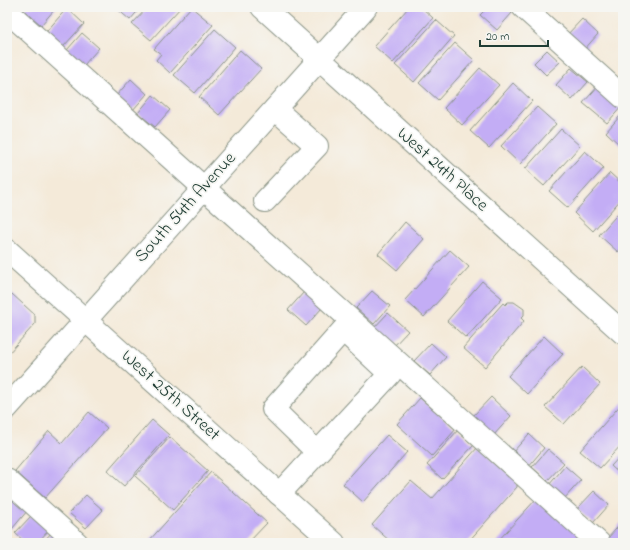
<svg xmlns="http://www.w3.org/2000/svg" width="630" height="550" viewBox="0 0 630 550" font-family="'Indie Flower',sans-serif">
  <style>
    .building { fill: #c3adf5 }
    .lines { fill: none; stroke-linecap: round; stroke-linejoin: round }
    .minor-casing { stroke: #8a9486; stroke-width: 24 }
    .minor { stroke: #fff; stroke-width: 22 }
    .labels { text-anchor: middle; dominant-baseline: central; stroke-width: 3.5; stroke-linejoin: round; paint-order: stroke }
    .street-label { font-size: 18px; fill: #1f3d34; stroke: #f6f6f2 }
  </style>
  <rect width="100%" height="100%" fill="#f6f6f2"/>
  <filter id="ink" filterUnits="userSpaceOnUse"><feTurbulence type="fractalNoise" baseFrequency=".025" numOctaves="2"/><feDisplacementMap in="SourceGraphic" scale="8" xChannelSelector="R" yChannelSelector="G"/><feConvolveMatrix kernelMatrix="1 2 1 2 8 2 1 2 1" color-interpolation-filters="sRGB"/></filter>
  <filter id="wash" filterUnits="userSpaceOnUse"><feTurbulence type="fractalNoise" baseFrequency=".012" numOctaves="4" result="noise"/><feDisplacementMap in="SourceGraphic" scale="16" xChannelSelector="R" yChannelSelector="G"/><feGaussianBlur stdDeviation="0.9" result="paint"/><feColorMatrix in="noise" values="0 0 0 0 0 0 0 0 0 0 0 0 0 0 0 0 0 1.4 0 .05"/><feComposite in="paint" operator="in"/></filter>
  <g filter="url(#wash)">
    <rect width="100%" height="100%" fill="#f4ead9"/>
    <g id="blocks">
      <g class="building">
        <path d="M27 7H55L56 8 41 25 24 10Z"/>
        <path d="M115 7H141L130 20Z"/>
        <path d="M148 7H181L151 40 132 24Z"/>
        <path d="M191 7 213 25 170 73 156 60 161 54 154 49Z"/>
        <path d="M409 7H421L433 18 393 63 374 46Z"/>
        <path d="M488 7H505L512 13 497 30 480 15Z"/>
        <path d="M67 8 84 24 63 47 46 32Z"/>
        <path d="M582 19 598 34 583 51 566 36Z"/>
        <path d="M436 20 454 36 414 82 395 65Z"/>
        <path d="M215 29 235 47 195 93 174 75Z"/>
        <path d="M82 33 99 48 84 65 67 50Z"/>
        <path d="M455 43 474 60 438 100 419 83Z"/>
        <path d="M240 50 261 69 219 115 199 97Z"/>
        <path d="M547 50 560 62 546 75 534 63Z"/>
        <path d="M480 68 499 85 462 125 444 108Z"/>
        <path d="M571 68 588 82 572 100 556 85Z"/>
        <path d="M131 79 147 94 132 111 116 96Z"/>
        <path d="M513 83 532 101 489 148 470 131Z"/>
        <path d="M600 84 623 105 607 123 583 103Z"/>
        <path d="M153 95 170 110 155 127 138 113Z"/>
        <path d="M537 107 556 124 520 164 501 146Z"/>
        <path d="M621 115 623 117 622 147 606 132Z"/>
        <path d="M561 129 580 146 544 186 525 169Z"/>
        <path d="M585 151 604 168 568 208 549 191Z"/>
        <path d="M610 173 623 185V197L593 231 574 213Z"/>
        <path d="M623 208V246L618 252 599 235Z"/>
        <path d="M405 222 424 239 397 270 378 254Z"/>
        <path d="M450 250 469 267 424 317 405 300Z"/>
        <path d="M482 281 502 298 466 338 447 321Z"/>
        <path d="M372 291 390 306 374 324 356 308Z"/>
        <path d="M304 292 322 308 306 326 288 310Z"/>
        <path d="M12 294 35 315V324L7 355V299Z"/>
        <path d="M508 302H514L524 309V315L521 318 524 321 485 367 463 348 503 303 505 305Z"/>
        <path d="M388 313 408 331 392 348 372 330Z"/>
        <path d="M544 336 563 354 527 394 508 376Z"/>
        <path d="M431 343 446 357 430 375 414 361Z"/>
        <path d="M582 367 600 384 564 424 545 407Z"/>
        <path d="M491 397 511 416 493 436 472 417Z"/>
        <path d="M420 398 456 429 432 456 397 424Z"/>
        <path d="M623 402V443L600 468 580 451Z"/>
        <path d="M89 412 107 428 45 498 15 471 49 431 62 443Z"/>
        <path d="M152 420 169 435 124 486 107 471Z"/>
        <path d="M458 430 474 445 442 479 427 465Z"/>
        <path d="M529 434 544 448 528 467 512 453Z"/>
        <path d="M387 435 407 452 363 502 343 484Z"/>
        <path d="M170 437 208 471 173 510 135 476Z"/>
        <path d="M478 447 517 481V487L467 543H392L372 525 411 481 432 499Z"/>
        <path d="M548 449 564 463 547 481 532 467Z"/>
        <path d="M623 453V477L611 466Z"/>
        <path d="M565 466 581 480 564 499 549 485Z"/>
        <path d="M211 472 267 523 248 543H147Z"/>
        <path d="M594 491 609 505 593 523 577 509Z"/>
        <path d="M11 495 28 510 12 529 7 524V499Z"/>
        <path d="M86 495 103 510 86 528 69 513Z"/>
        <path d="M538 497 588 543H496Z"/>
        <path d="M32 515 49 530 37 543H26L15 533Z"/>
        <path d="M623 521V543H613L608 538Z"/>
        <path d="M52 532 64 543H42Z"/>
      </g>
    </g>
  </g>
  <g filter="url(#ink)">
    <use href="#blocks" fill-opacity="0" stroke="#8a9486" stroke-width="1"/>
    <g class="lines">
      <g class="minor-casing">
        <g id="minor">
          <path d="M262 7 623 333"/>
          <path d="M523 7 623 97"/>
          <path d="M7 11 599 543"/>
          <path d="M265 201 317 146 275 109"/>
          <path d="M7 250 334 543"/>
          <path d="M7 408 366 7"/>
          <path d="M7 480 77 543"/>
          <path d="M279 494 390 374 343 330 273 409 317 452"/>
        </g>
      </g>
      <use href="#minor" class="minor"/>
    </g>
  </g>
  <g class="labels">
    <g class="street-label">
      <text transform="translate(442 170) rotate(42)">West 24th Place</text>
      <text transform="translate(186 208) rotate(-48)">South 54th Avenue</text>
      <text transform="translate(170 396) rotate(42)">West 25th Street</text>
    </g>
  </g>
  <rect width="630" height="550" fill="none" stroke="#f6f6f2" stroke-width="24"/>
  <path d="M480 40v6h68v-6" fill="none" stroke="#1f3d34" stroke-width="2"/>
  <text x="486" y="40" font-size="12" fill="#1f3d34" stroke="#f6f6f2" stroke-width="3" paint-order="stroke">20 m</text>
</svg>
